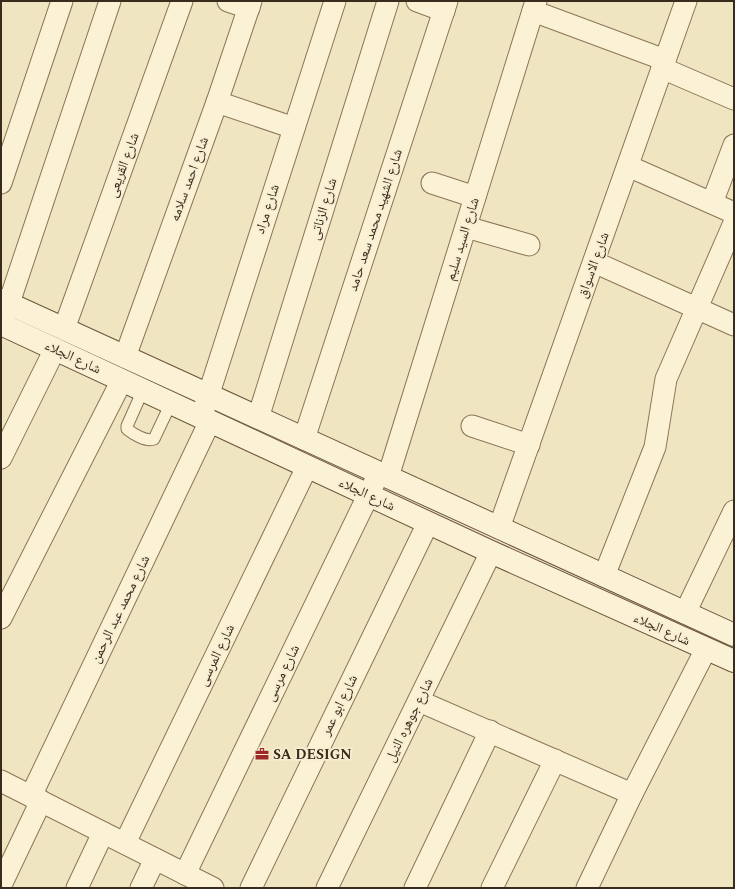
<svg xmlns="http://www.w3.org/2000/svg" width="735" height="889" viewBox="0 0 735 889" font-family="Spectral,'Noto Naskh Arabic',serif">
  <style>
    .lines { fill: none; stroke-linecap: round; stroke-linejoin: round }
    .service-casing { stroke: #8b7557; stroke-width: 13 }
    .minor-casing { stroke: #8b7557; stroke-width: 23 }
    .secondary-casing { stroke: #6c563b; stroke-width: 24 }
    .service { stroke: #fbf1d5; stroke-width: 11 }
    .minor { stroke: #fbf1d5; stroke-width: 21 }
    .secondary { stroke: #fbf1d5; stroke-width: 22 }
    .labels { text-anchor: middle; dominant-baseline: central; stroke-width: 3.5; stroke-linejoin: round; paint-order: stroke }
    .street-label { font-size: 14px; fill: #3a2c1d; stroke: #f7eed1 }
    .poi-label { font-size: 14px; font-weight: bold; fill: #3a2c1d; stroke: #f7eed1; text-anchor: start }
  </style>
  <rect width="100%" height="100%" fill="#f0e5c1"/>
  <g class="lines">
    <g class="service-casing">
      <path id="service" d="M143 390 127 426V429C133 434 146 442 154 439L171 403"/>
    </g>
    <g class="minor-casing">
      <g id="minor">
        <path d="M228 1 249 8"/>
        <path d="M417 1 444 11"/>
        <path d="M533 11 665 60"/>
        <path d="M662 68 734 99"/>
        <path d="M217 102 294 128"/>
        <path d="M628 166 734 213"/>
        <path d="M1 183 62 1"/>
        <path d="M432 183 475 197"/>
        <path d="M712 203 734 145"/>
        <path d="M466 227 529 245"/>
        <path d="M594 262 734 325"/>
        <path d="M1 321 9 303 110 1"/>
        <path d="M64 329 182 1"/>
        <path d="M125 357 217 102 251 1"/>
        <path d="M203 412 335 1"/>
        <path d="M258 418 388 1"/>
        <path d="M472 426 529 445"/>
        <path d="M304 439 447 1"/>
        <path d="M1 458 55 349"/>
        <path d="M388 477 536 1"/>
        <path d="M499 528 686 1"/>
        <path d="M604 576 655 447 666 379 734 223"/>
        <path d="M685 613 734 511"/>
        <path d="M1 618 122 380"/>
        <path d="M419 701 632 794"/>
        <path d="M1 781 213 888"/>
        <path d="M31 796 210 421"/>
        <path d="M125 843 307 467"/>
        <path d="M185 874 379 473"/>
        <path d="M1 885 41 801"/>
        <path d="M77 888 103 833"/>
        <path d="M141 888 155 859"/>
        <path d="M251 888 428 523"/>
        <path d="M327 888 491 552"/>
        <path d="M415 888 490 731"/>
        <path d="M492 888 555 760"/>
        <path d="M587 888 632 794 706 649"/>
      </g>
    </g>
    <g class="secondary-casing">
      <g id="secondary">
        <path d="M1 300 734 635"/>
        <path d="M1 324 491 552 734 661"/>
      </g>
    </g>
    <use href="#service" class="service"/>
    <use href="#minor" class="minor"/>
    <use href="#secondary" class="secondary"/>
  </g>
  <defs>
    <g id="office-bare" transform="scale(1.08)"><path d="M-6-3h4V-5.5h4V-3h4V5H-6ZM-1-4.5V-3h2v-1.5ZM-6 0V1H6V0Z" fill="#9d2924" stroke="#f7eed1" stroke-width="2.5" paint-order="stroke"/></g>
  </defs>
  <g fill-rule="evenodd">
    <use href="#office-bare" x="262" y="754"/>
  </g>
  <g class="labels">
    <g class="street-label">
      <text transform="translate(123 165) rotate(-70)">شارع القريعى</text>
      <text transform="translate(189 179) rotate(-70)">شارع احمد سلامه</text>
      <text transform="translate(267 209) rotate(-72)">شارع مراد</text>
      <text transform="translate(323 209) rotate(-73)">شارع الزناتى</text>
      <text transform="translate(375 220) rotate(-72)">شارع الشهيد محمد سعد حامد</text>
      <text transform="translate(462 239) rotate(-73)">شارع السيد سليم</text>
      <text transform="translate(593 265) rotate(-70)">شارع الاسواق</text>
      <text transform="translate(73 357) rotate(25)">شارع الجلاء</text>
      <text transform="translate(367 494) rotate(25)">شارع الجلاء</text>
      <text transform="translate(120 609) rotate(-64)">شارع محمد عبد الرحمن</text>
      <text transform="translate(662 629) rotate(24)">شارع الجلاء</text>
      <text transform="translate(216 655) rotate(-64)">شارع المرسى</text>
      <text transform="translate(282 673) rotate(-64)">شارع مرسى</text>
      <text transform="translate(339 705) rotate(-64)">شارع ابو عمر</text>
      <text transform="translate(409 720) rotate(-64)">شارع جوهره النيل</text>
    </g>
    <g class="poi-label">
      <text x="273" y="754">SA DESIGN</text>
    </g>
  </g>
  <rect width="735" height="889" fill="none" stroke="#3a2c1d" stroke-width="4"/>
</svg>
